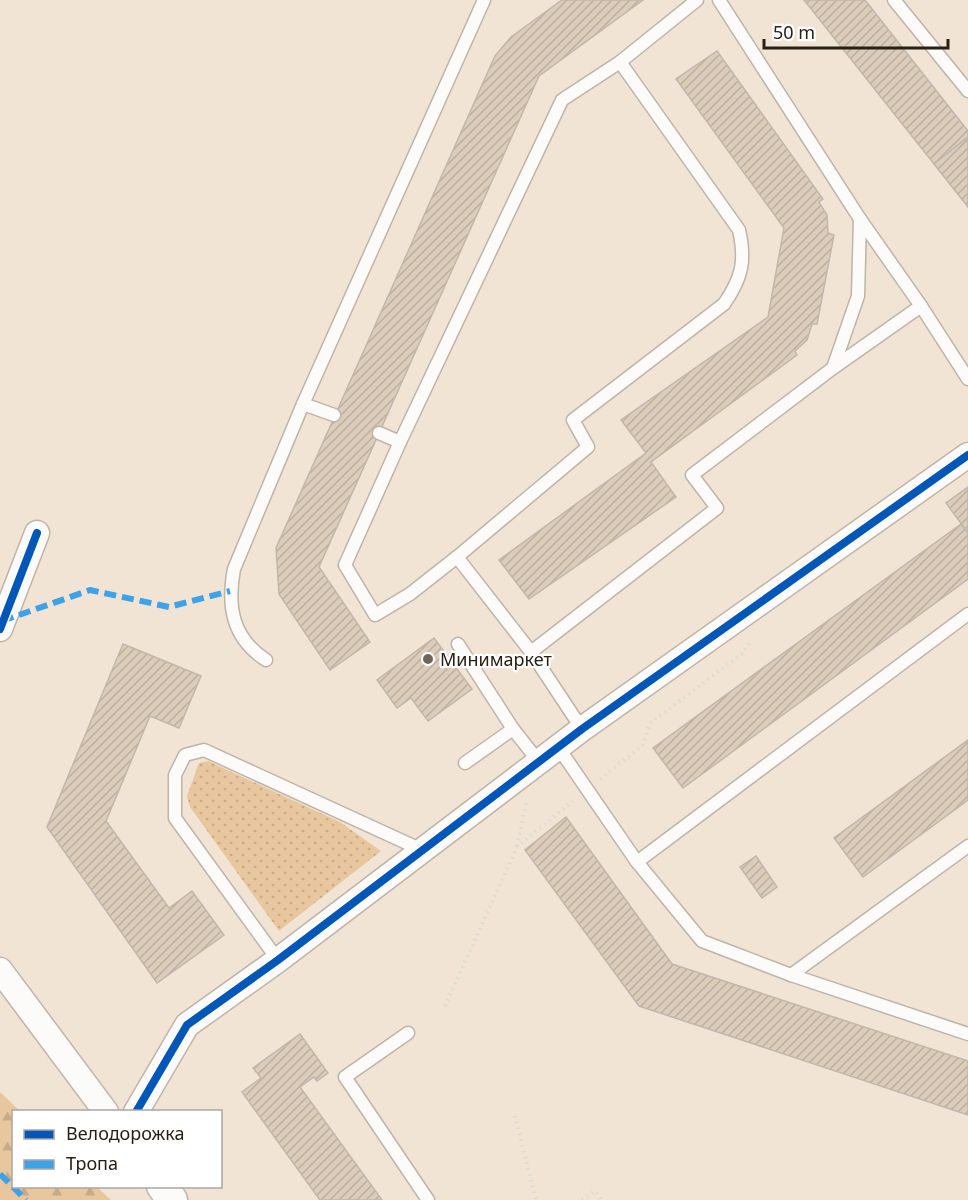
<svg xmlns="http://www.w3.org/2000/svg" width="968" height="1200" viewBox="0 0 968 1200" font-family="'Noto Sans',sans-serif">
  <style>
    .grass { fill: url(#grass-dots) }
    .forest { fill: url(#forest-firs) }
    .building { fill: url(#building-hatch); stroke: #c1b7ab; stroke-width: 1.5 }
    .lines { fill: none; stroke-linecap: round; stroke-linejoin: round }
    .service-casing { stroke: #beb4a8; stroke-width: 15 }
    .minor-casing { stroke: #beb4a8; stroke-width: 27 }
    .tertiary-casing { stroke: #beb4a8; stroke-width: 33 }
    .path { stroke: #dddad5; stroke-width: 4; stroke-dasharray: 1.5 4.5; stroke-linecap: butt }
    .service { stroke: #fdfbf9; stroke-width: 12 }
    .minor { stroke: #fdfbf9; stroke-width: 24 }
    .tertiary { stroke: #fdfbf9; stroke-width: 30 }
    .quiet { stroke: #3ea2ea; stroke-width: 6; stroke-dasharray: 12 6; stroke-linecap: butt }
    .cycleway-casing { stroke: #fff; stroke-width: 11 }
    .cycleway { stroke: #0057b8; stroke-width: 8 }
    .poi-dot { fill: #6f6558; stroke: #fff; stroke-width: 2 }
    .labels { text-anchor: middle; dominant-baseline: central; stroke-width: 4.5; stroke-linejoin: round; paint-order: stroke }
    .poi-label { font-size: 18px; fill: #292015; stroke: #fff; text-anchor: start }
  </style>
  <defs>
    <pattern id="grass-dots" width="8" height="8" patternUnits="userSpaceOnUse" patternTransform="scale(1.5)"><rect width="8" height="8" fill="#e8c79e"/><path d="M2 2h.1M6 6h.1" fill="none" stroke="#c7ab87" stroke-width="1.8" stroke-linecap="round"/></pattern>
    <pattern id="forest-firs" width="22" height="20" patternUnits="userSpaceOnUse" patternTransform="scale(1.5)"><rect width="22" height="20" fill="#e8c79e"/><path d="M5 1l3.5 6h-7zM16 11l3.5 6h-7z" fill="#c7ab87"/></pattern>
    <pattern id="building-hatch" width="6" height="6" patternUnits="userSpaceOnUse" patternTransform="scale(1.5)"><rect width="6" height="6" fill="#dccdbb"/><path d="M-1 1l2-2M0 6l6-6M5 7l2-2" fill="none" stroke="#bdb0a0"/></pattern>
  </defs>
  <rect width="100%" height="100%" fill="#f1e4d5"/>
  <path class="grass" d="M208 761 340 822 381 851 279 931 190 807 187 796 199 763Z"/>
  <path class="forest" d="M0 1092 20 1111 14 1112V1186L97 1187 111 1200H0Z"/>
  <g class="building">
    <path d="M562 0H643L539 76 319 567 370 642 330 670 279 594 276 548 495 56 511 37Z"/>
    <path d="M804 0H865L968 131V137L934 164Z"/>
    <path d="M717 51 823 199 819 202 827 215 828 233 834 235 817 324H812L807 340 795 351 797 355 651 462 676 497 529 599 499 560 646 453 621 420 768 317 784 228 676 79Z"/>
    <path d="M968 137V207L934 164Z"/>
    <path d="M968 487V533L946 503Z"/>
    <path d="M961 524 968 533V579L683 788 653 748Z"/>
    <path d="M434 638 472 689 428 721 411 698 397 708 377 680Z"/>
    <path d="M123 644 201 676 179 728 150 716 106 821 169 908 192 891 224 935 157 983 47 827Z"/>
    <path d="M968 740V800L863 877 834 838Z"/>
    <path d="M566 817 672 964 968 1061V1115L639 1006 525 850Z"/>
    <path d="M756 856 777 887 762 898 740 867Z"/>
    <path d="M300 1034 328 1073 317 1081 314 1077 300 1087 382 1200H320L242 1092 261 1078 253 1068Z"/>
  </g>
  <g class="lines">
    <g class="service-casing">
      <g id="service">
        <path d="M719 0 860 219 921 306 968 379"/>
        <path d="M894 0 968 91"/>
        <path d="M833 368 858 296 860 219"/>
        <path d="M303 404 334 415"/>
        <path d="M379 433 400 442"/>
        <path d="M457 557 588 447 573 420 724 304C742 278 746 261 739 230L620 62"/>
        <path d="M458 644 513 729 539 762"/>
        <path d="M531 652 717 508 692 475 833 368 921 306"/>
        <path d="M266 660C232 638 227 606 234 569L303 404 484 0"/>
        <path d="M582 729 531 652 457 557 410 594 375 615 345 565 400 442 562 100 620 62 697 0"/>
        <path d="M558 747 637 862 702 941 791 975 968 1034"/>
        <path d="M465 763 513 729"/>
        <path d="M637 862 968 614"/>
        <path d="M278 960 175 818V775L185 755 204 750 422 850"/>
        <path d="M791 975 968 846"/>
        <path d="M408 1033 345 1077 428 1200"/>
      </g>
    </g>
    <g class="minor-casing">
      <g id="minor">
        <path d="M0 629 37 533"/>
        <path d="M0 970 106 1112"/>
        <path d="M136 1112 187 1025 278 960 582 729 968 455"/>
      </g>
    </g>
    <g class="tertiary-casing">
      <path id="tertiary" d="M162 1186 172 1200"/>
    </g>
    <g class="path">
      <path d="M600 779 643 745 650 723 743 653 751 641"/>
      <path d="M517 846 526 803"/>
      <path d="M445 1006 517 847 573 801"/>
      <path d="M515 1116 536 1200"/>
      <path d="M582 1200 595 1191 601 1200"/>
    </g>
    <use href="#service" class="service"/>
    <use href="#minor" class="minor"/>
    <use href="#tertiary" class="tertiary"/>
    <g class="quiet">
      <path d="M2 621 90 590 169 607 230 591"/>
      <path d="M0 1174 26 1200"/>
    </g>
    <g class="cycleway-casing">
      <g id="cycleway">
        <path d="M0 629 37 533"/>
        <path d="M136 1112 187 1025 278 960 582 729 968 455"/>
      </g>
    </g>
    <use href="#cycleway" class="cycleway"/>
  </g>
  <circle class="poi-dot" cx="428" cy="659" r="6"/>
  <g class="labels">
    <g class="poi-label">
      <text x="440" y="659">Минимаркет</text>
    </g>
  </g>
  <rect x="12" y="1110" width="210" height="78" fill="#ffffff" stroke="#a9a6a1" stroke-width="1.5"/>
  <rect x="24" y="1130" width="30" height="9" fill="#0057b8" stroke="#a9a6a1" stroke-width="1.5"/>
  <text x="66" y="1140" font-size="18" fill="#292015">Велодорожка</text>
  <rect x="24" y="1160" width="30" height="9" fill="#3ea2ea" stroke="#a9a6a1" stroke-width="1.5"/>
  <text x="66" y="1170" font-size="18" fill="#292015">Тропа</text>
  <path d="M764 39v9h184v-9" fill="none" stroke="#292015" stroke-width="3"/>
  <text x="773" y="39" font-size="18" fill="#292015" stroke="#ffffff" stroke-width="4.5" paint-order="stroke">50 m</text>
</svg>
